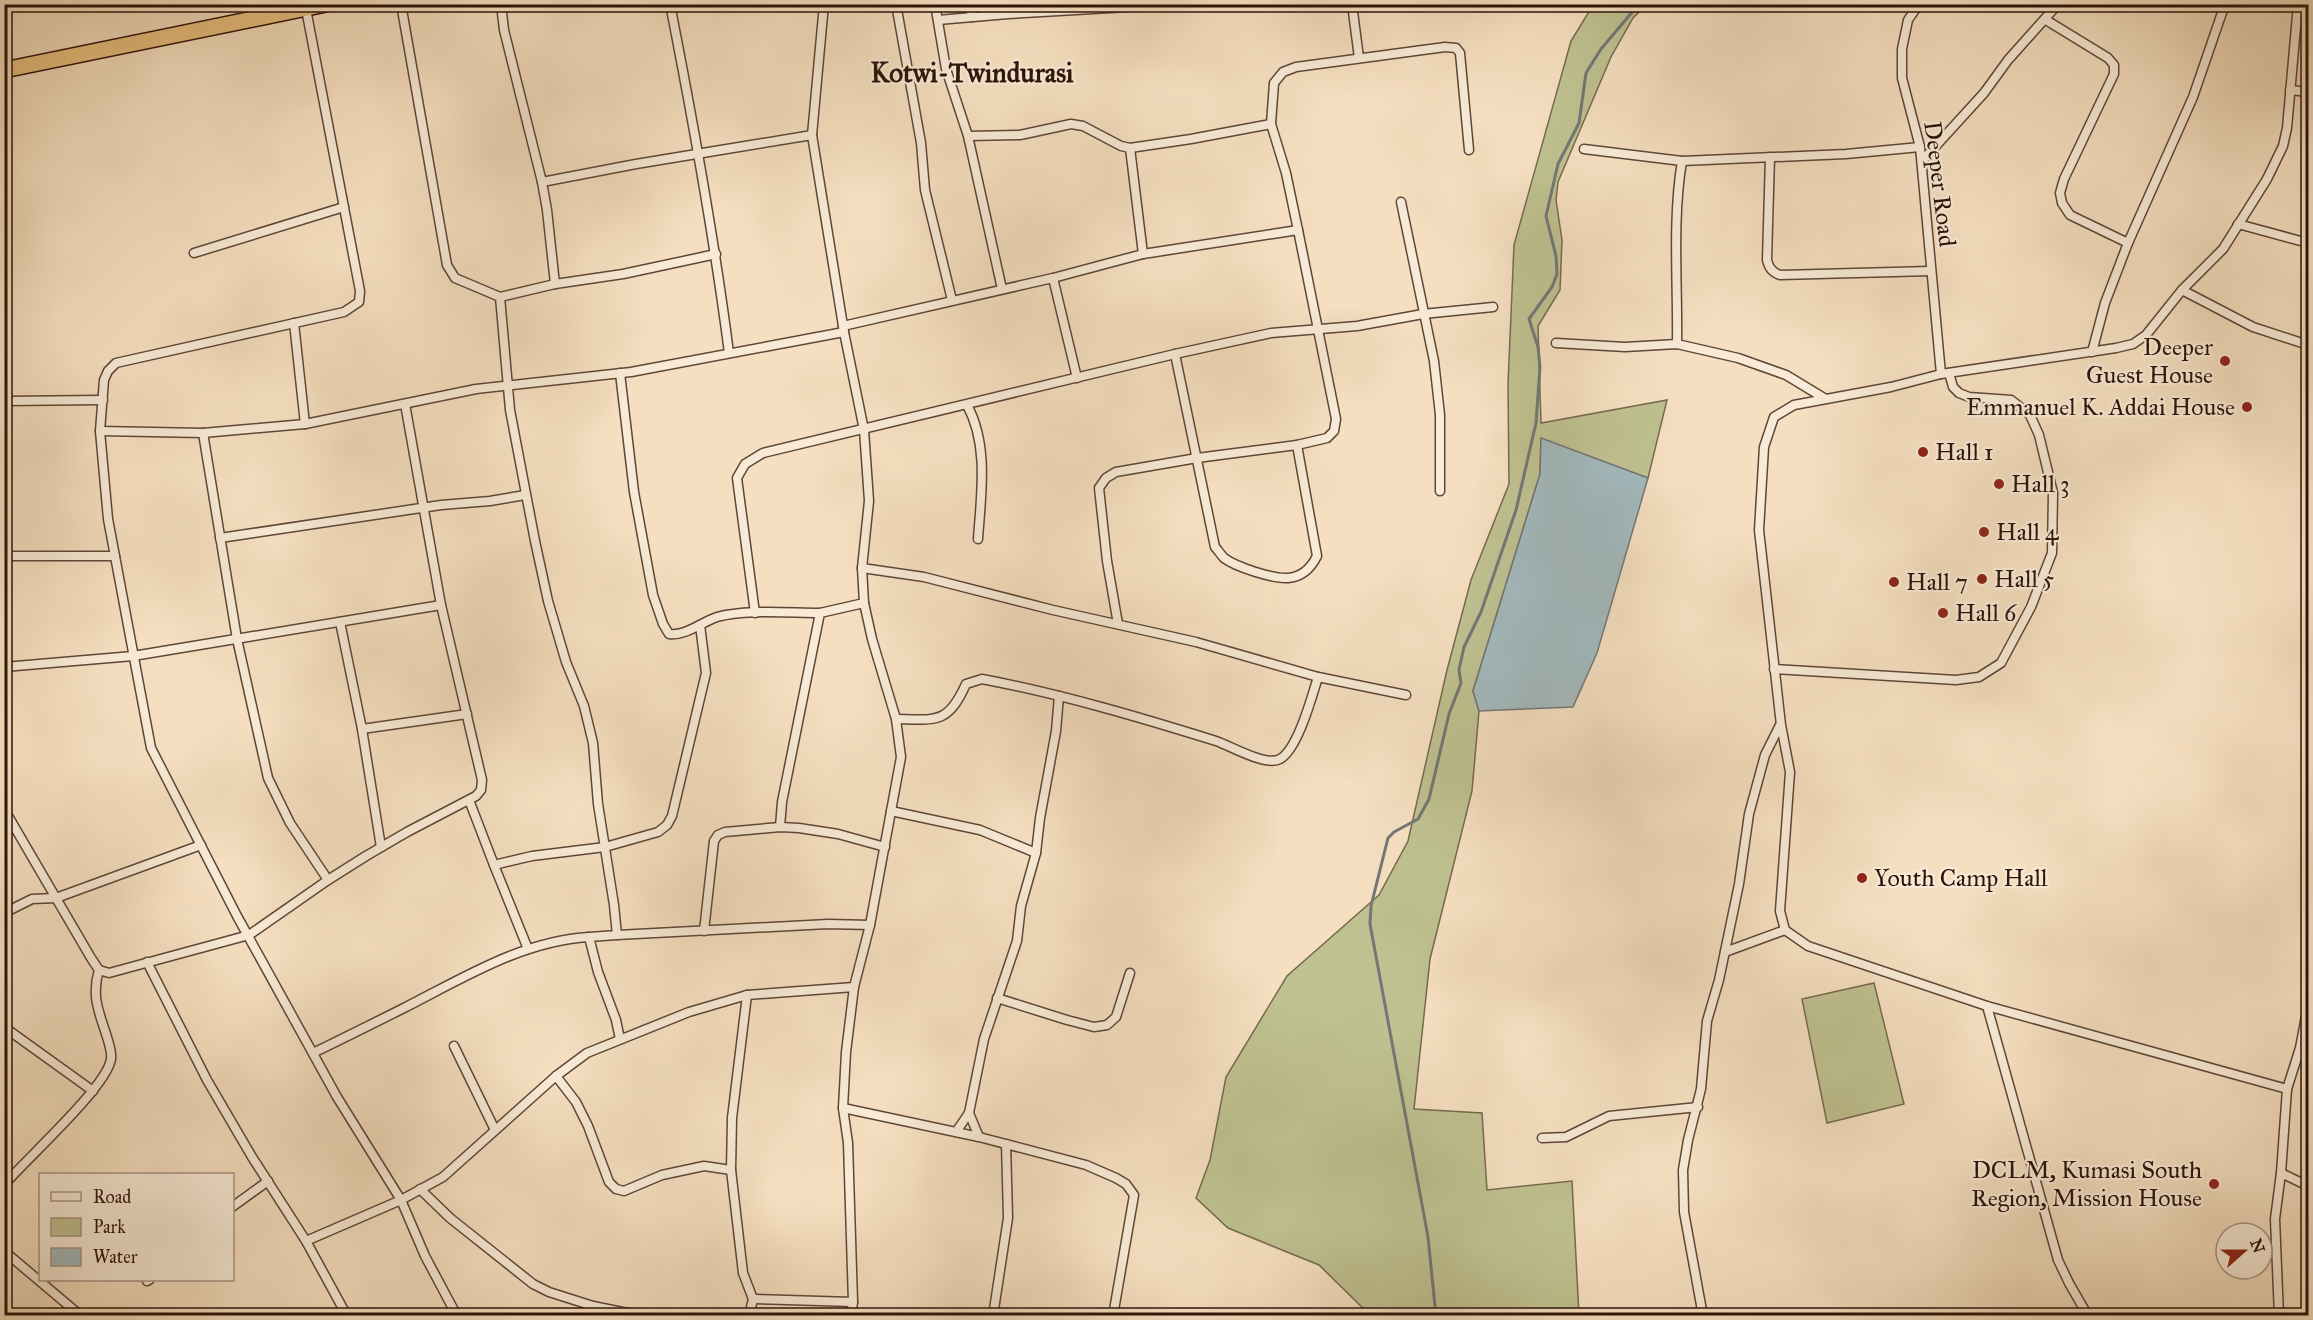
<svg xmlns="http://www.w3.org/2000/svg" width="2313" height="1320" viewBox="0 0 2313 1320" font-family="'IM FELL Great Primer',serif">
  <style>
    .green { fill: #bfc191; stroke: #766a4e; stroke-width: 1.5 }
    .water { fill: #a2b9be; stroke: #737776; stroke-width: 1.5 }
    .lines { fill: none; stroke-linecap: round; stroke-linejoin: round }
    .stream { stroke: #737776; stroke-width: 3 }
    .street-casing { stroke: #5e4638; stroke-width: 11 }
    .highway-casing { stroke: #2c130a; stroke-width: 18 }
    .street { stroke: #f8ead6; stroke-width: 8 }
    .highway { stroke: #eac080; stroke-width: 15 }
    .poi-dot { fill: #8f2418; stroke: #f8ead6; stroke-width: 2 }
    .labels { text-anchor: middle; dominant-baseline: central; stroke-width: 4.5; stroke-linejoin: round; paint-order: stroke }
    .street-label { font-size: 24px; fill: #2c130a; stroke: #f8ead6 }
    .poi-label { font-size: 24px; fill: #2c130a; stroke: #f8ead6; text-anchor: start }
    .quarter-label { font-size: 27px; font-weight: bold; fill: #2c130a; stroke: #f8ead6 }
  </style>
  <rect width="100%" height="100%" fill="#f5dfc0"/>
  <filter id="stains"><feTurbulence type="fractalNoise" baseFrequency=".00333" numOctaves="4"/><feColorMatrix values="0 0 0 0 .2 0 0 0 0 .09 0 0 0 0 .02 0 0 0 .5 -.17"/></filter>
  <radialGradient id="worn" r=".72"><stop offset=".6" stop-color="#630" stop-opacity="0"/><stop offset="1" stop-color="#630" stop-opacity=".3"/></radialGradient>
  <g class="green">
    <path d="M1593 5H1646L1633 18 1611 57 1558 182 1556 200 1562 240 1560 290 1538 326 1541 423 1667 400 1648 478 1541 439 1540 474 1473 691 1479 711 1472 791 1430 959 1414 1109 1482 1113 1487 1190 1572 1181 1579 1315H1370L1319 1265 1228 1228 1196 1198 1210 1160 1226 1077 1287 976 1379 895 1408 841 1447 670 1471 580 1509 484 1508 384 1514 245 1571 41Z"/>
    <path d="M1874 983 1904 1104 1827 1123 1802 999Z"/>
  </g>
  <path class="water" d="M1541 438 1648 478 1597 653 1573 707 1479 711 1473 691 1540 474Z"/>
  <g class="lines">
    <path class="stream" d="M1436 1316 1428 1237 1370 924 1371 906 1388 838 1394 832 1418 819 1429 799 1449 714 1461 683 1459 670 1464 647 1481 612 1516 510 1536 423 1540 367 1538 347 1529 319 1552 287 1557 274 1556 256 1546 216 1558 164 1579 123 1586 73 1601 49 1639 4"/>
    <g class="street-casing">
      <g id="street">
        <path d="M401 4 447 265 455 278 500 297"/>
        <path d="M501 4 504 30 542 182"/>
        <path d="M670 4C693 121 714 236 729 353"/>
        <path d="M824 4 812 135 844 332 864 430 869 501 862 568 864 603 872 639 896 719 901 757 870 925 854 987 846 1052 843 1108 848 1143 853 1302 851 1316"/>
        <path d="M896 4 921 143 925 190 952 300"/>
        <path d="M935 4 946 69 968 136 1002 289"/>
        <path d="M970 4 972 17"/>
        <path d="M1352 4 1359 58"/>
        <path d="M1919 4 1908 20 1902 49V78L1920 147 1941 374"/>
        <path d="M306 9 360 291 359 302 344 312 116 363 108 371 104 380 100 431 108 519 151 748 237 916 337 1097 401 1200 425 1256 457 1316"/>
        <path d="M938 20 1008 14 1179 4"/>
        <path d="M2046 20 2108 58 2114 65V74L2064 179 2060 193 2062 203 2070 215 2128 243"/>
        <path d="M2290 90 2308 92"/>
        <path d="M968 136 1020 135 1071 124 1083 126 1121 146 1130 148 1191 139 1271 124"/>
        <path d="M1130 148 1143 254"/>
        <path d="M1584 149 1682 161 1846 154 1920 147"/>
        <path d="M1770 157 1767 260C1769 268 1772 272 1780 275L1931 271"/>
        <path d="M1922 161 1984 93 2008 60 2058 4"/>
        <path d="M1401 202 1434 361 1440 415V491"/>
        <path d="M2238 224 2308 243"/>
        <path d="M194 253 344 207"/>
        <path d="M1053 278 1077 378"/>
        <path d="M555 284 547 210 542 182 636 164 812 135"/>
        <path d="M2182 290 2253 327 2308 345"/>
        <path d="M294 323 305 424"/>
        <path d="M843 326 1053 278 1143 254 1298 230"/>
        <path d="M1556 343 1625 347 1677 344 1738 358 1786 375 1824 398"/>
        <path d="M1677 344C1678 283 1672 221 1682 161"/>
        <path d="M2092 352 2105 303 2128 243 2193 97 2225 4"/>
        <path d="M1175 354 1215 547C1218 550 1221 555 1224 558 1236 567 1273 579 1288 578 1302 577 1311 568 1317 556L1297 445"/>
        <path d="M620 373 634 492 653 595 663 624 669 634C686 636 702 622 717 617 745 609 790 613 820 613"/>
        <path d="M4 401 103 400"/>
        <path d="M967 405C989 445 981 495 978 539"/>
        <path d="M100 431 203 433 305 424 476 389 631 372 844 332"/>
        <path d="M203 433 237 639 268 778 290 823 328 880"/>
        <path d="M220 538 441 505 490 501 525 495"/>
        <path d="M4 556H115"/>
        <path d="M862 568 924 577 1053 610 1196 642 1318 677 1406 695"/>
        <path d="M755 613 737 478 745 464 763 453 1175 354 1271 333 1357 326 1423 314 1493 307"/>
        <path d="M340 622 362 729 381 847"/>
        <path d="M1118 624 1107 561 1099 488 1106 478 1116 472 1197 458 1297 445 1327 438 1334 431 1336 419 1298 230 1286 173 1271 124 1274 83 1283 72 1296 67 1445 47 1456 48 1460 53 1469 150"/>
        <path d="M4 667 133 656 441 605"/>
        <path d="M1774 669 1956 680 1979 677 2001 663 2031 607 2052 553 2053 493 2039 435 2030 415 2011 400 1969 397 1959 393 1953 387 1949 373"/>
        <path d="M896 719C937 720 948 724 966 684L982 679C1061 694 1139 717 1216 741 1231 746 1266 767 1280 759 1298 749 1312 696 1318 677"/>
        <path d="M362 729 467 714"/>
        <path d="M469 800 494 865 532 856 605 847 658 832 667 825 672 816 706 673 700 625"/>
        <path d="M4 809 91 958 99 970 109 973 249 935 328 880 366 856 407 832 476 796 481 790 482 780 441 605 405 404"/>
        <path d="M891 811 980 830 1036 853"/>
        <path d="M780 827 782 802 820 613 864 603"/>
        <path d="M494 865 528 949"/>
        <path d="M4 913 32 899 56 898 201 845"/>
        <path d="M704 931 714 841 718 835 725 832 780 827 799 828 838 834 885 847"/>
        <path d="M617 935 828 924 870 925"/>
        <path d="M1725 952 1785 930"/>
        <path d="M147 962 207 1080 252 1157 306 1241 347 1316"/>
        <path d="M747 995 732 1118 731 1170 743 1273 753 1299 749 1316"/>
        <path d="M997 998 1067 1020 1094 1027 1107 1025 1116 1017 1130 973"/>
        <path d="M1987 1006 2058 1260 2069 1283 2088 1316"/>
        <path d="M4 1027 93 1091"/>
        <path d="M620 1039 616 1020 598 972 589 937 617 935 614 905 598 804 593 743 584 706 566 662 548 601 535 541 510 410 500 297 555 284 623 274 716 254"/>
        <path d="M454 1046 495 1130"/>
        <path d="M313 1053C344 1038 374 1023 404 1008 463 978 522 941 589 937"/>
        <path d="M556 1076 576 1102 588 1126 609 1182 616 1189 624 1191 662 1175 704 1166 731 1170"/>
        <path d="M2287 1089 1987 1006 1808 946 1785 930 1780 911 1790 772 1781 725 1759 530 1764 447 1774 417 1794 405 1891 387 1941 374 2116 348 2133 344 2146 335 2182 290 2223 249 2267 179 2283 146 2287 128 2298 4"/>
        <path d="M843 1108 979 1137 1086 1165 1116 1178 1126 1184 1134 1195 1113 1316"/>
        <path d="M969 1113 979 1137"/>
        <path d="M956 1132 969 1113 984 1039 1017 941 1021 906 1036 853 1040 818 1056 731 1059 696"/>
        <path d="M1542 1138 1566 1137 1609 1116 1698 1107"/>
        <path d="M2281 1173 2308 1186"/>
        <path d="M4 1185C26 1159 107 1087 111 1059 112 1052 109 1044 107 1037 99 1012 91 996 99 970"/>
        <path d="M420 1189 450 1218 533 1284 549 1292 593 1306 642 1316"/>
        <path d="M232 1207 268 1181"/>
        <path d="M306 1241 401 1200 443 1177 556 1076 587 1053 689 1012 747 995 854 987"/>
        <path d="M4 1251 81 1316"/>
        <path d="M147 1281 149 1280"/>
        <path d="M753 1299 853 1302"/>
        <path d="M993 1316 1008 1218 1006 1144"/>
        <path d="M1703 1316 1684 1212 1683 1170 1688 1140 1701 1089 1707 1021 1719 980 1739 884 1749 814 1765 755 1780 725"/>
        <path d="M2279 1316 2275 1219 2281 1173 2287 1089 2300 1048 2308 1006"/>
      </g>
    </g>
    <g class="highway-casing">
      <path id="highway" d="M4 70 326 4"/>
    </g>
    <use href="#street" class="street"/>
    <use href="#highway" class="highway"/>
  </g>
  <g class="poi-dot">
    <circle cx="2225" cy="361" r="6"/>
    <circle cx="2247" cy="407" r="6"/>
    <circle cx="1923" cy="452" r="6"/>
    <circle cx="1999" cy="484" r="6"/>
    <circle cx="1984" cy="532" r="6"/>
    <circle cx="1982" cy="579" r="6"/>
    <circle cx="1894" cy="582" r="6"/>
    <circle cx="1943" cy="613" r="6"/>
    <circle cx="1862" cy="878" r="6"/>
    <circle cx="2214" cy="1184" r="6"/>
  </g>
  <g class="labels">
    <g class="street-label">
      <text transform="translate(1940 184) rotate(83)">Deeper Road</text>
    </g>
    <g class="poi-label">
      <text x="2213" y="347" text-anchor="end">Deeper<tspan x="2213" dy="28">Guest House</tspan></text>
      <text x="2235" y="407" text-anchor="end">Emmanuel K. Addai House</text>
      <text x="1935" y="452">Hall 1</text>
      <text x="2011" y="484">Hall 3</text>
      <text x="1996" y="532">Hall 4</text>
      <text x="1994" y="579">Hall 5</text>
      <text x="1906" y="582">Hall 7</text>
      <text x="1955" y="613">Hall 6</text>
      <text x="1874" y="878">Youth Camp Hall</text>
      <text x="2202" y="1170" text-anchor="end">DCLM, Kumasi South<tspan x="2202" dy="28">Region, Mission House</tspan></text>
    </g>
    <g class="quarter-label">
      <text x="972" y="72">Kotwi-Twindurasi</text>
    </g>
  </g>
  <rect width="2313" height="1320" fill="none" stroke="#f5dfc0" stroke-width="24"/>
  <rect x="6" y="6" width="2301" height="1308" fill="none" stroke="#2c130a" stroke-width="3"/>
  <rect x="12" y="12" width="2289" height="1296" fill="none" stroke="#2c130a" stroke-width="1.5"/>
  <rect x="39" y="1173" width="195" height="108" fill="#f8ead6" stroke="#a69484" stroke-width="1.5"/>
  <rect x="51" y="1192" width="30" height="9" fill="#f8ead6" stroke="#a69484" stroke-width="1.5"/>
  <text x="93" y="1203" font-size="18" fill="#2c130a">Road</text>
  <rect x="51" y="1218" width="30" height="18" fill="#bfc191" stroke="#a69484" stroke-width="1.5"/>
  <text x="93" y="1233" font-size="18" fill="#2c130a">Park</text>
  <rect x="51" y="1248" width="30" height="18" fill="#a2b9be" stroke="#a69484" stroke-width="1.5"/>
  <text x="93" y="1263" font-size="18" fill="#2c130a">Water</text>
  <g transform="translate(2244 1251) rotate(69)"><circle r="28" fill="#f8ead6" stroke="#a69484" stroke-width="1.5"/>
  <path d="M0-4.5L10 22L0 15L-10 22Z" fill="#8f2418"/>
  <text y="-9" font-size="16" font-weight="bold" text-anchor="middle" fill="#2c130a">N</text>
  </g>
  <rect width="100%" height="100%" filter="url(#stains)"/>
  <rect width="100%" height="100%" fill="url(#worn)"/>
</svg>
